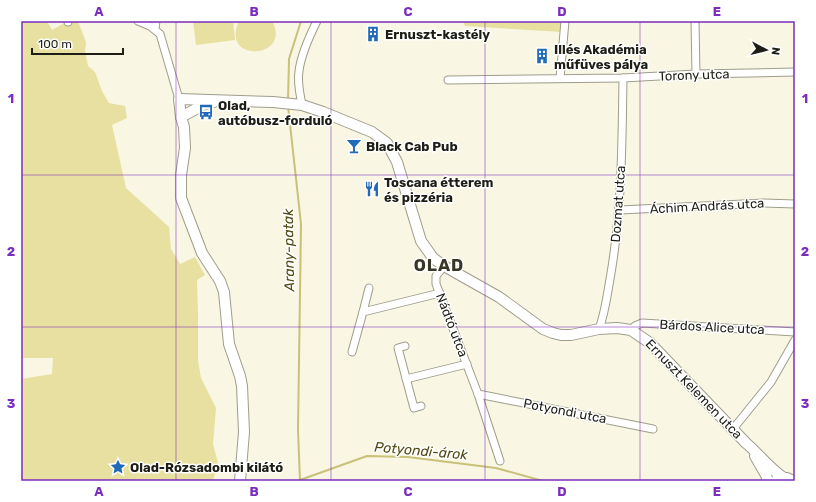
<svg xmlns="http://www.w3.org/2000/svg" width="816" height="502" viewBox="0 0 816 502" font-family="Rubik,sans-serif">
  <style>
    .green { fill: #e7e0a1 }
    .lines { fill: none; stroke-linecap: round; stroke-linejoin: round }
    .stream { stroke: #c9c07a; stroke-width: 2 }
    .street-casing { stroke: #9f9d8b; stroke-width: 9 }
    .secondary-casing { stroke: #9f9d8b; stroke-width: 12 }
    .street { stroke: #fff; stroke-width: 7 }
    .secondary { stroke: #fff; stroke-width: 10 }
    .grid { fill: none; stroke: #7b2cbf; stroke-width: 1; stroke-opacity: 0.55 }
    .labels { text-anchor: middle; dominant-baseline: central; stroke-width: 3; stroke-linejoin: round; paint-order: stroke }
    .poi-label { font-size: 13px; font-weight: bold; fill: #1e1e17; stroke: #fff; text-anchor: start }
    .street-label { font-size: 13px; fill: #1e1e17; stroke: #fff }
    .water-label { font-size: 14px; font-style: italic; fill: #504913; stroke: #fff }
    .district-label { font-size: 17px; font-weight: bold; letter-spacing: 1px; fill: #383627; stroke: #fff }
    .neatline { fill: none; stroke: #7b2cbf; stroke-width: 1.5 }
    .grid-label { font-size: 13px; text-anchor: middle; font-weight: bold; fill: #7b2cbf }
  </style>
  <rect width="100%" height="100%" fill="#f9f7e3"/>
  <g class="green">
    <path d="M21 21H47L52 30 68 21H75L79 24 86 42 85 51 88 66 95 72 102 91 109 103 125 106 127 118 112 125 126 188 169 227 171 249 180 264 195 257 205 275 197 280 198 312V360L201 378 216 408 213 444 218 463 213 481H21V441L22 440 21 406 23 405 21 379 52 374 53 358H21Z"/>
    <path d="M193 21H233L235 40 196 45Z"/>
    <path d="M239 21H272C293 59 219 64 239 21Z"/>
    <path d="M463 21H562L561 32 465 26Z"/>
  </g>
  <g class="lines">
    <g class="stream">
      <path d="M288 100 289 59 301 21"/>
      <path d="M288 106 301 224 298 430 300 481"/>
      <path d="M300 480 367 456 408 457 496 468 543 481"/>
    </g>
    <g class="street-casing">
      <g id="street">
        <path d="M68 21V22"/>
        <path d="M138 21 150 26 160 34 179 99"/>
        <path d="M695 21 696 74"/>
        <path d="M155 29 156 21"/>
        <path d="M560 78 565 21"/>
        <path d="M448 80 623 78 696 74 795 72"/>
        <path d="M302 105C300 94 297 83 299 71 301 55 310 35 317 21"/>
        <path d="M620 210 764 203 795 204"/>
        <path d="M444 266 436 276V284L478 394 500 461"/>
        <path d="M363 312 369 288"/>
        <path d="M599 329C605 313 607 296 610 279 622 211 622 146 623 78"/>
        <path d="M631 330 635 326 642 323 795 332"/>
        <path d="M405 346 398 348 414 408 421 406"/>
        <path d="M352 352 363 312 440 293"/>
        <path d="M406 379 467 364"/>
        <path d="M478 394 653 429"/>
        <path d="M733 429 771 382 795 340"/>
      </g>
    </g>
    <g class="secondary-casing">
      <g id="secondary">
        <path d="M181 117 205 104 214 102"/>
        <path d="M755 456 766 475 768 481"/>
        <path d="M777 479 787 478 794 481"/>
        <path d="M240 481 244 432 242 386 240 376 229 344 224 292 220 281 202 253 181 198V175L185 148 184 127 181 117 179 99 273 102 302 105 323 112 372 132 387 143 397 162 421 241 433 258 444 266 499 297 543 329 553 333 561 335H571L599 329 617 328 631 330 650 343 746 443C759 454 770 469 784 478"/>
      </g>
    </g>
    <use href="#street" class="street"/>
    <use href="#secondary" class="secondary"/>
  </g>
  <path class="grid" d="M176 21V481M331 21V481M485 21V481M640 21V481M21 175H795M21 327H795"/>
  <defs>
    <g id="building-bare" transform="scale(1.2)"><path d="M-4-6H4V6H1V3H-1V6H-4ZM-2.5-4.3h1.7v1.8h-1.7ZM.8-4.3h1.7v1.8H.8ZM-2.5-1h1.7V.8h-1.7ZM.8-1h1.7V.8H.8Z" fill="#206ab9" stroke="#fff" stroke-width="2.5" paint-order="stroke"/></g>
    <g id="bus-bare" transform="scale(1.2)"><path d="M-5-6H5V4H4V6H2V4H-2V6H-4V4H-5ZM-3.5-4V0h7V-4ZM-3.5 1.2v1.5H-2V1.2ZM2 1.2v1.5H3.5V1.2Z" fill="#206ab9" stroke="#fff" stroke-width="2.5" paint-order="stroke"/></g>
    <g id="bar-bare" transform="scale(1.2)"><path d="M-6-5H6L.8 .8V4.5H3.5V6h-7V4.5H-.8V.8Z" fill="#206ab9" stroke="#fff" stroke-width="2.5" paint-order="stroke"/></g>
    <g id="restaurant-bare" transform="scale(1.2)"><path d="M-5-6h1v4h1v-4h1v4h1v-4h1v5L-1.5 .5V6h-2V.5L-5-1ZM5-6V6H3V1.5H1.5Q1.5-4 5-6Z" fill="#206ab9" stroke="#fff" stroke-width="2.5" paint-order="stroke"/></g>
    <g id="sight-bare" transform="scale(1.2)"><path d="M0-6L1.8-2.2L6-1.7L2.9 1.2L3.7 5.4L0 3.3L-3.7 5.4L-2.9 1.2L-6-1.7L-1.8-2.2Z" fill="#206ab9" stroke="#fff" stroke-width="2.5" paint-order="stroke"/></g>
  </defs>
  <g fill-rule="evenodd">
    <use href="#building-bare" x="373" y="34"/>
    <use href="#building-bare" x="542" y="56"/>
    <use href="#bus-bare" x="206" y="112"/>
    <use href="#bar-bare" x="354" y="146"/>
    <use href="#restaurant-bare" x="372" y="189"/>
    <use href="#sight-bare" x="118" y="467"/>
  </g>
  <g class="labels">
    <g class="poi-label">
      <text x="385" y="34">Ernuszt-kastély</text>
      <text x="554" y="49">Illés Akadémia<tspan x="554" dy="15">műfüves pálya</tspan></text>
      <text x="218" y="105">Olad,<tspan x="218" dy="15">autóbusz-forduló</tspan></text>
      <text x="366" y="146">Black Cab Pub</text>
      <text x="384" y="182">Toscana étterem<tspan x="384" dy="15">és pizzéria</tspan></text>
      <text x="130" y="467">Olad-Rózsadombi kilátó</text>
    </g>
    <g class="street-label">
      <text transform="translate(694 75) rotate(-2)">Torony utca</text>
      <text transform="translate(618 204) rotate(-86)">Dozmat utca</text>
      <text transform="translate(707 206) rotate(-3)">Áchim András utca</text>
      <text transform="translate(452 325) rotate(69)">Nádtó utca</text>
      <text transform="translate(712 327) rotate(3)">Bárdos Alice utca</text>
      <text transform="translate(694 389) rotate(46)">Ernuszt Kelemen utca</text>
      <text transform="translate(565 411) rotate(11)">Potyondi utca</text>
    </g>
    <g class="water-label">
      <text transform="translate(289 250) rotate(-91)">Arany-patak</text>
      <text transform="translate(421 451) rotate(5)">Potyondi-árok</text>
    </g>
    <g class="district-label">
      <text x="439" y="265">OLAD</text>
    </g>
  </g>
  <rect width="816" height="502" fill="none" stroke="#ffffff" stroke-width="44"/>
  <g transform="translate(766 50) rotate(97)" stroke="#ffffff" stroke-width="3" paint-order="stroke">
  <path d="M0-3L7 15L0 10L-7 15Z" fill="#1e1e17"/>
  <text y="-6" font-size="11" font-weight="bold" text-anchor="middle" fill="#1e1e17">N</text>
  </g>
  <path d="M32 48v6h91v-6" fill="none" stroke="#1e1e17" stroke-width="2"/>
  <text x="38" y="48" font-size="12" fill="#1e1e17" stroke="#ffffff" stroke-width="3" paint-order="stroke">100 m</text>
  <rect x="22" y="22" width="772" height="458" class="neatline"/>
  <g class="grid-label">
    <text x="99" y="16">A</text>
    <text x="254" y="16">B</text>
    <text x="408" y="16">C</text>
    <text x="562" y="16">D</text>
    <text x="717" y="16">E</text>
    <text x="11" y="103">1</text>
    <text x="805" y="103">1</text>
    <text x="11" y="256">2</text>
    <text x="805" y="256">2</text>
    <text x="11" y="408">3</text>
    <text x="805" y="408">3</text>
    <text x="99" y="496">A</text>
    <text x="254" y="496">B</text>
    <text x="408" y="496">C</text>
    <text x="562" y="496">D</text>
    <text x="717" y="496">E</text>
  </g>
</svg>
